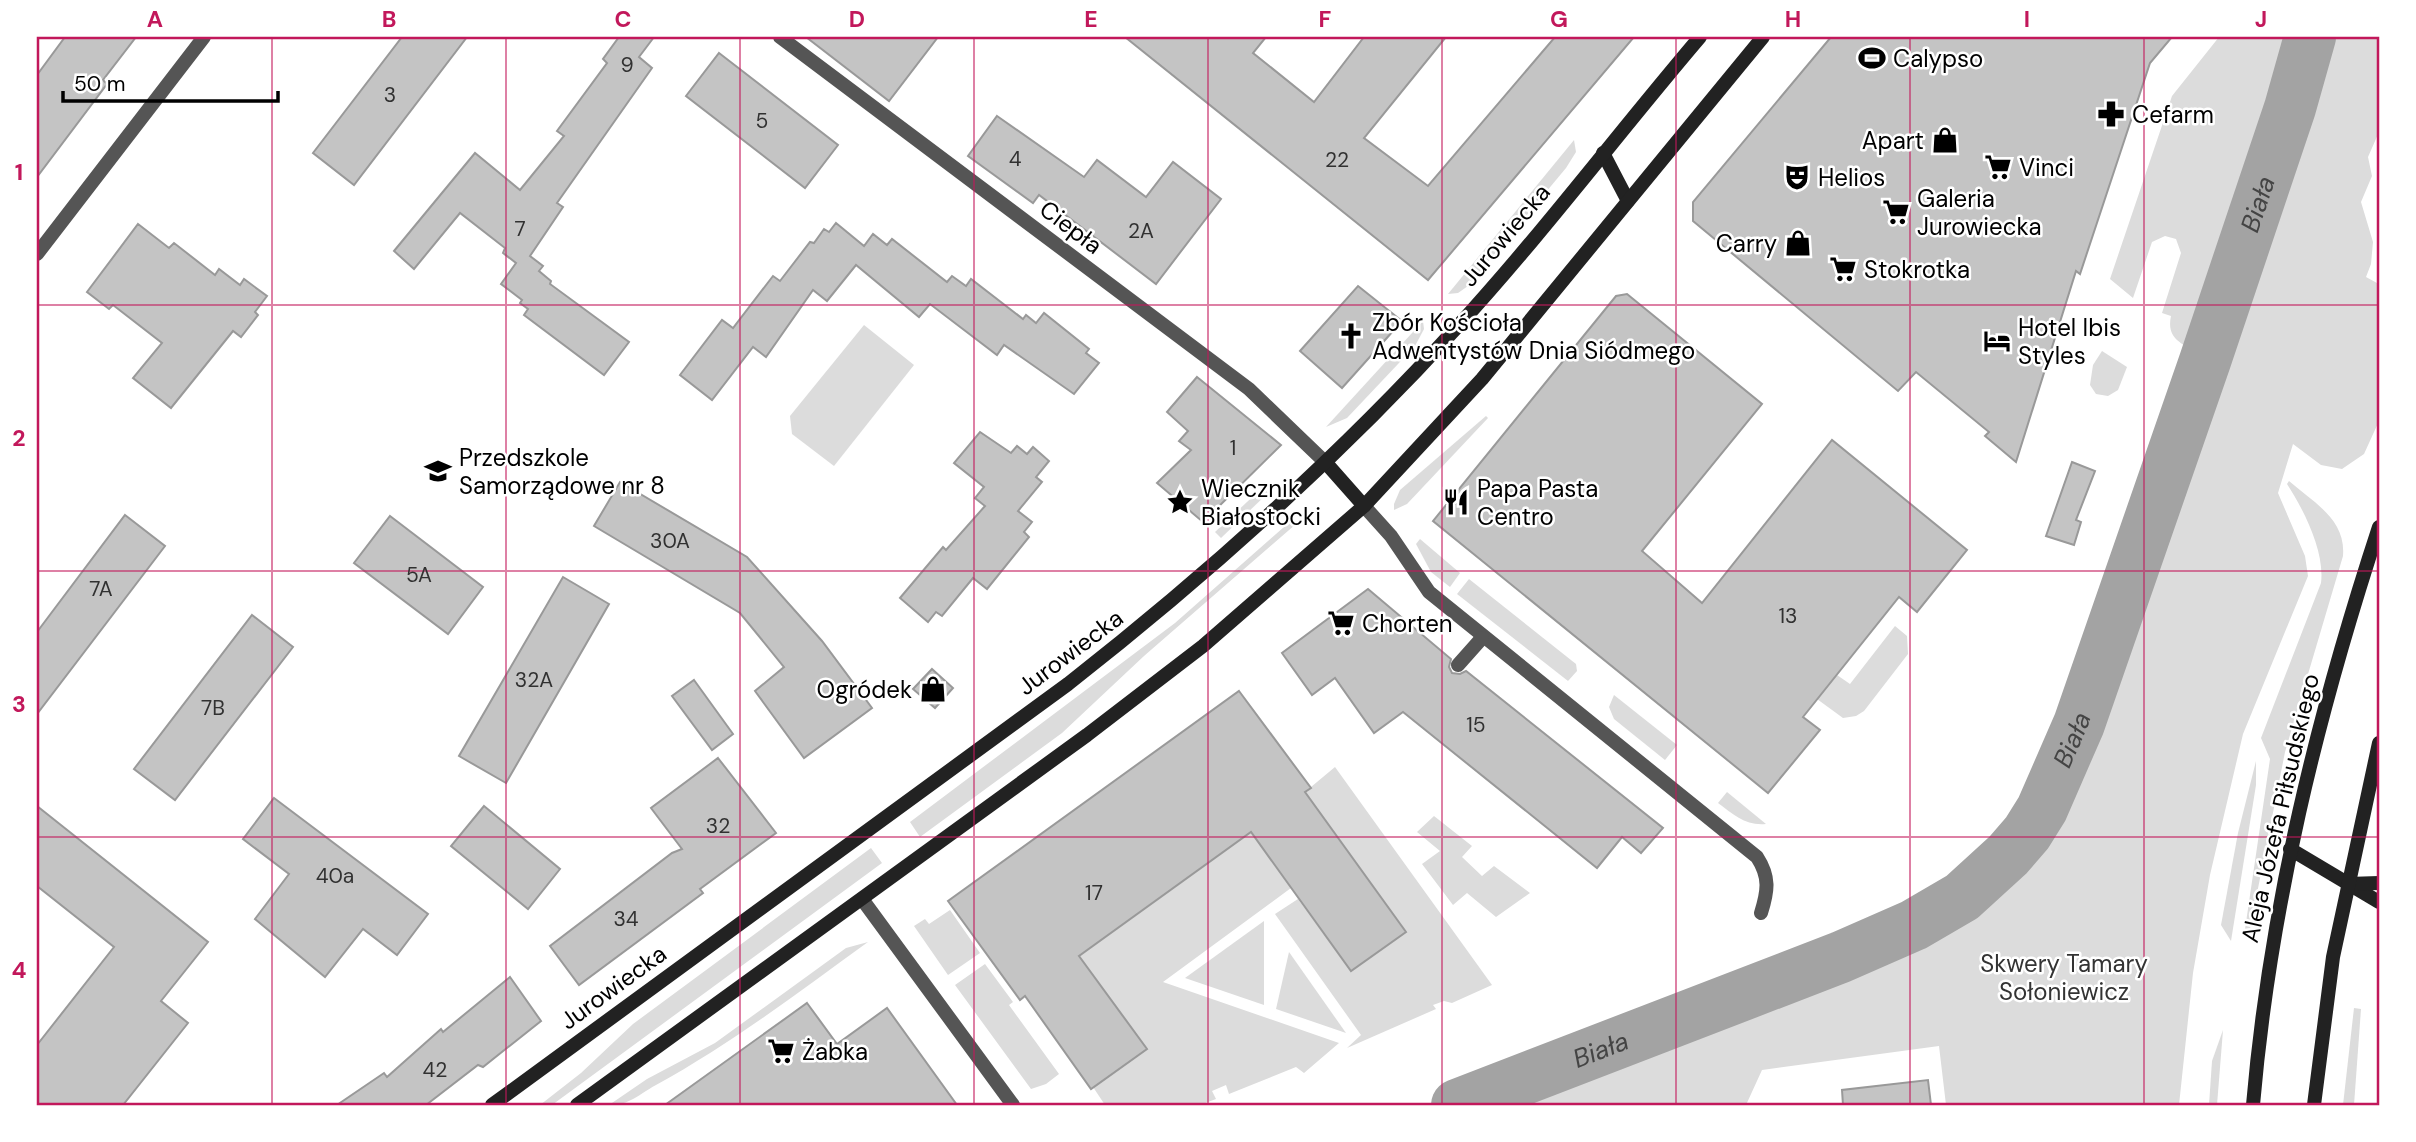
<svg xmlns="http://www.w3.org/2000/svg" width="2416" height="1142" viewBox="0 0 2416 1142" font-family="'DM Sans',sans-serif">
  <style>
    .green { fill: #dcdcdc }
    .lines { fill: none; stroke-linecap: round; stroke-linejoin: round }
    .river { stroke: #a3a3a3; stroke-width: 52 }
    .building { fill: #c4c4c4; stroke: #999; stroke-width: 2 }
    .street { stroke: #555; stroke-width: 14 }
    .secondary { stroke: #222; stroke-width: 14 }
    .grid { fill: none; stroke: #c2185b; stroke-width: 2; stroke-opacity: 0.55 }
    .labels { text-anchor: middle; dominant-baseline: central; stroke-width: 5; stroke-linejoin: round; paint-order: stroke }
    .number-label { font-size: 21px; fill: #313131 }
    .poi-label { font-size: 24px; fill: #000; stroke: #fff; text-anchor: start }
    .street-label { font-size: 24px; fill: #000; stroke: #fff }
    .park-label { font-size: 24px; fill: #333; stroke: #fff }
    .water-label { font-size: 26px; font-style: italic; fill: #444; stroke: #fff }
    .neatline { fill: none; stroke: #c2185b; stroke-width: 2.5 }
    .grid-label { font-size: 23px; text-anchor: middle; font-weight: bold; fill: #c2185b }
  </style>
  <rect width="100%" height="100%" fill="#fff"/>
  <g class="green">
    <path d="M2219 37H2299L2271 100 2199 354C2182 343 2166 339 2171 316L2162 313 2181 253 2176 239 2165 236 2152 242 2133 298 2110 279 2172 96Z"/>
    <path d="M2321 37H2379V132L2368 157 2372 176 2361 202 2373 242 2371 264 2366 277 2377 283 2379 279V421L2364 454 2342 469 2321 465 2293 444 2278 493 2305 556 2308 576 2243 734 2210 875 2193 973 2179 1105H1946L1939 1046 1762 1070 1746 1105H1459L1914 925C1956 900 1999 873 2027 832 2050 800 2063 760 2079 724L2299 107Z"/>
    <path d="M1574 140 1576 152 1566 168 1468 286 1458 293 1448 294Z"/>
    <path d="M1423 321 1424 329 1415 346 1347 418 1326 427Z"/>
    <path d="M864 325 914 365 834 466 792 434 790 416Z"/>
    <path d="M2102 351 2127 367 2118 390 2108 396 2096 394 2090 385 2093 365Z"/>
    <path d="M1486 416 1488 418 1407 504 1394 510V504L1400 490Z"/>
    <path d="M2289 481C2314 503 2346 519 2343 556L2285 752 2248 939 2244 936 2270 759 2261 738 2321 583C2325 552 2304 510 2287 484Z"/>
    <path d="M1263 487 1268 493 1221 538 1215 532Z"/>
    <path d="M1292 520 1296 524 1144 656 1062 733 920 837 910 822 1175 623Z"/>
    <path d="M1420 539 1460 573 1450 587 1431 572 1416 544Z"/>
    <path d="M1469 579 1576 664 1577 671 1568 681 1457 594Z"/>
    <path d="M1895 626 1907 636 1908 654 1864 711 1856 716 1843 718 1817 699 1837 675 1850 684Z"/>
    <path d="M1614 695 1677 745 1665 760 1614 719 1609 707Z"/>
    <path d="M2256 761V785L2231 941 2221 925 2238 833Z"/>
    <path d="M1335 767 1492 985 1452 1003 1444 1001 1433 1005 1436 1009 1347 1048 1361 1035 1275 914 1298 899 1351 971 1406 932 1305 792Z"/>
    <path d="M1727 792 1766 824C1746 826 1734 815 1718 803Z"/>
    <path d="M1434 816 1472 846 1462 857 1482 876 1494 866 1530 893 1496 917 1467 893 1453 905 1422 864 1440 851 1417 832Z"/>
    <path d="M1251 832 1291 888 1163 982 1339 1043 1304 1073 1296 1067 1229 1094 1226 1085 1212 1091 1216 1099 1200 1105H1105L1093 1087 1147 1049 1079 956Z"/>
    <path d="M871 848 882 863 552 1105H540L581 1073 633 1024Z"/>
    <path d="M950 910 980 953 948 975 914 926 925 919 929 924Z"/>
    <path d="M1264 921V1005L1185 978Z"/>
    <path d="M868 942C799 992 731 1044 656 1085 638 1095 630 1105 609 1105L647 1079 715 1043 846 948Z"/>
    <path d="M1289 952 1346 1033 1276 1009Z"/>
    <path d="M985 964 1013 1002 1009 1005 1059 1074 1046 1084 1031 1089 955 985Z"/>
    <path d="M2354 1008 2361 1009 2354 1105H2343Z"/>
    <path d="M2223 1030 2217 1105H2209L2212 1061Z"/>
  </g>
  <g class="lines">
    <path class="river" id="s1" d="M1457 1105 1841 957 1914 925 1962 897 2008 855 2027 833 2042 809 2079 724 2205 361 2290 108 2310 37"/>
  </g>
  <g class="building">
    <path d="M65 37H136L103 80 107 84 37 177V75Z"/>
    <path d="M402 37H467L354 185 313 153Z"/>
    <path d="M619 37H654L639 57 652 68 557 203 563 207 530 256 543 266 539 271 551 281 550 284 629 342 604 375 524 315 528 309 520 303 522 300 501 284 516 263 503 253 505 248 460 213 414 269 394 251 475 153 520 190 564 136 557 131 607 63 603 59Z"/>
    <path d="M806 37H938L889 101Z"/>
    <path d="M1125 37H1266L1253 53 1314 102 1364 37H1446L1364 138 1428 186 1555 37H1634L1428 280Z"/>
    <path d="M1831 37H2172L2150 63 2080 274 2076 271 2016 462 1985 436 1989 432 1916 372 1898 391 1693 221V202Z"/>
    <path d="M719 53 838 145 805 188 686 96Z"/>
    <path d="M997 116 1084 177 1097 160 1146 197 1173 162 1221 199 1156 284 1039 195 1033 203 968 156Z"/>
    <path d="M836 223 864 246 873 234 887 245 892 239 947 282 952 276 966 286 971 279 1023 319 1026 315 1036 323 1044 313 1089 349 1086 353 1099 363 1074 394 1004 345 997 355 930 304 919 317 856 265 827 301 813 290 766 357 753 347 712 400 680 375 722 320 733 328 773 276 780 281 810 242 814 243 824 229 829 232Z"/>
    <path d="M138 224 169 248 174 243 215 275 219 269 240 285 244 279 267 296 255 312 258 315 241 337 233 331 171 408 133 378 162 343 113 305 109 309 87 292Z"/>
    <path d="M1358 286 1402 321 1342 388 1300 351Z"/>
    <path d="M1627 294 1762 404 1642 551 1702 603 1832 440 1967 550 1917 612 1899 597 1803 717 1820 730 1768 793 1433 521 1616 296Z"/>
    <path d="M1197 377 1281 445 1203 522 1157 483 1191 450 1179 441 1188 431 1167 412Z"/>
    <path d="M980 432 1011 453 1017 446 1027 454 1033 447 1049 461 1036 477 1042 482 1018 511 1032 522 1024 532 1029 537 987 589 973 578 942 616 936 612 928 622 900 598 943 547 946 550 985 506 975 498 984 487 954 463Z"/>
    <path d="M2072 462 2095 471 2076 520 2081 522 2074 545 2046 536Z"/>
    <path d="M620 482 747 557 822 641 872 708 804 758 755 691 784 667 740 613 594 526Z"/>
    <path d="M125 515 165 546 37 714V632Z"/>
    <path d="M390 516 483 587 448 634 354 563Z"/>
    <path d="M563 577 609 604 506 783 459 756Z"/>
    <path d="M1368 589 1451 659 1449 667 1452 673 1460 674 1466 671 1663 828 1641 853 1622 837 1597 868 1403 712 1374 733 1335 678 1312 695 1282 653Z"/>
    <path d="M252 615 293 647 175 800 134 769Z"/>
    <path d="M932 669 953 688 935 708 913 689Z"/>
    <path d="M694 680 733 734 712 750 672 696Z"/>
    <path d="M1239 691 1311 788 1305 792 1406 932 1351 971 1251 832 1079 956 1147 1049 1091 1089 1025 996 1020 1000 948 901Z"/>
    <path d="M718 758 776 833 700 889 703 893 579 985 550 946 672 853 682 849 651 808Z"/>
    <path d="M274 798 428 914 397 955 363 929 325 977 255 919 289 874 243 839Z"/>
    <path d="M37 806 208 942 161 1001 188 1023 123 1105H37V1045L114 947 37 886Z"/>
    <path d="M484 806 560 869 528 909 451 846Z"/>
    <path d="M510 977 541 1021 483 1067 478 1065 426 1105H337L384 1073 387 1077 441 1029 443 1032Z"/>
    <path d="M807 1003 837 1044 887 1008 957 1105H665Z"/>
    <path d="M1928 1080 1931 1105H1843L1842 1090Z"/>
  </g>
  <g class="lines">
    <g class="street">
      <path d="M780 37 1249 389 1326 463"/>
      <path d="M37 254 204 37"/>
      <path d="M1364 506 1391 536 1429 592 1757 857C1770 877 1768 891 1761 913"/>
      <path d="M1458 665 1482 638"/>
      <path d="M862 899 1013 1105"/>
    </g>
    <g class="secondary">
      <path d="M1603 153 1628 201"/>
      <path d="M1326 463 1364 506"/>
      <path d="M2290 849 2379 902"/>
      <path d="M2348 884 2379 883"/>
      <path d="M492 1105 1068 684C1207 575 1339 457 1458 326 1543 233 1619 132 1700 37"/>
      <path d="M577 1105 1087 735 1203 646 1364 506 1482 379 1763 37"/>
      <path d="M2253 1105C2270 907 2317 716 2379 527"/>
      <path d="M2314 1105 2333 957 2379 743"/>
    </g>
  </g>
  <path class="grid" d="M272 37V1105M506 37V1105M740 37V1105M974 37V1105M1208 37V1105M1442 37V1105M1676 37V1105M1910 37V1105M2144 37V1105M37 305H2379M37 571H2379M37 837H2379"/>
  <defs>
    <g id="stadium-bare" transform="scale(2.1)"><path d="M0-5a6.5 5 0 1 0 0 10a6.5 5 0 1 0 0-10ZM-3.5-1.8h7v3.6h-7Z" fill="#000" stroke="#fff" stroke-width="2.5" paint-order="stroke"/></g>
    <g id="pharmacy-bare" transform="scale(2.1)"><path d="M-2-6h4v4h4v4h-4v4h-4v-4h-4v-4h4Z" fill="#000" stroke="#fff" stroke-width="2.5" paint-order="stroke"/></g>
    <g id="shop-bare" transform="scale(2.1)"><path d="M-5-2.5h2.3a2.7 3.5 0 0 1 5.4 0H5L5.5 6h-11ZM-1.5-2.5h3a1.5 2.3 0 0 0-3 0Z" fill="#000" stroke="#fff" stroke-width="2.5" paint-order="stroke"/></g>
    <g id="supermarket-bare" transform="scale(2.1)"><path d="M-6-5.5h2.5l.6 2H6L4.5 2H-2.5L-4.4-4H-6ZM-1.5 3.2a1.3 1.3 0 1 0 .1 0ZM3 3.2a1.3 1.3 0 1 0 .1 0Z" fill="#000" stroke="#fff" stroke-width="2.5" paint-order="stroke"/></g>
    <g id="theatre-bare" transform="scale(2.1)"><path d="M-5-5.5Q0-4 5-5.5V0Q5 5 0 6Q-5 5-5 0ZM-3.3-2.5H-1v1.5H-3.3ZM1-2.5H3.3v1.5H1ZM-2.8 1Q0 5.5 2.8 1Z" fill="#000" stroke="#fff" stroke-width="2.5" paint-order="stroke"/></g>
    <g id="church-bare" transform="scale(2.1)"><path d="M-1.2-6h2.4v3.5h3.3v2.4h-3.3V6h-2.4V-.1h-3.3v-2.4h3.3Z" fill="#000" stroke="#fff" stroke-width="2.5" paint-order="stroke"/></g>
    <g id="hotel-bare" transform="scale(2.1)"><path d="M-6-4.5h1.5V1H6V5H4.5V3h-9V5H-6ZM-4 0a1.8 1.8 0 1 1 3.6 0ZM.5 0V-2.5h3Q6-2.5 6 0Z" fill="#000" stroke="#fff" stroke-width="2.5" paint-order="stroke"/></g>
    <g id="school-bare" transform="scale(2.1)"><path d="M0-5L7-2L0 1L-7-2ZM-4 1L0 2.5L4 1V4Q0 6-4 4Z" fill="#000" stroke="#fff" stroke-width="2.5" paint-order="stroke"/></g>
    <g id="sight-bare" transform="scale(2.1)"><path d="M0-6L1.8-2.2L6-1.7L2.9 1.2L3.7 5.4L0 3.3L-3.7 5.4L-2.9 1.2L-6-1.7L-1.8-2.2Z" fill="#000" stroke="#fff" stroke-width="2.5" paint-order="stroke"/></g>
    <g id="restaurant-bare" transform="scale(2.1)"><path d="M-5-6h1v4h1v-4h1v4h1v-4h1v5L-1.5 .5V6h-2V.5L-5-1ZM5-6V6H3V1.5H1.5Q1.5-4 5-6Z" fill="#000" stroke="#fff" stroke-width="2.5" paint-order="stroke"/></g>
  </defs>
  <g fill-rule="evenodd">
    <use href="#stadium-bare" x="1872" y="58"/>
    <use href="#pharmacy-bare" x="2111" y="114"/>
    <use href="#shop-bare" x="1945" y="140"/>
    <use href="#supermarket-bare" x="1998" y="167"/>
    <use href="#theatre-bare" x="1797" y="177"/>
    <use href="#supermarket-bare" x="1896" y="212"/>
    <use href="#shop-bare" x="1798" y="243"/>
    <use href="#supermarket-bare" x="1843" y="269"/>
    <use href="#church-bare" x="1351" y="336"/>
    <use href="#hotel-bare" x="1997" y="341"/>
    <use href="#school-bare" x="438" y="471"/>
    <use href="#sight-bare" x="1180" y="502"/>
    <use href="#restaurant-bare" x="1456" y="502"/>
    <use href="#supermarket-bare" x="1341" y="623"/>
    <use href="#shop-bare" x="933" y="689"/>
    <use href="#supermarket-bare" x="781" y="1051"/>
  </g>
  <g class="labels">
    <g class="number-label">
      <text x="627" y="65">9</text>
      <text x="390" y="95">3</text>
      <text x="762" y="121">5</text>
      <text x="1015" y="159">4</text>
      <text x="1337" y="160">22</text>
      <text x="520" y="229">7</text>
      <text x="1141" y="231">2A</text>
      <text x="1233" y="448">1</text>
      <text x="670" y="541">30A</text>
      <text x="419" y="575">5A</text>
      <text x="101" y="589">7A</text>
      <text x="1788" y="616">13</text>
      <text x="534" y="680">32A</text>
      <text x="213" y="708">7B</text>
      <text x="1476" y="725">15</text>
      <text x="718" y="826">32</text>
      <text x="335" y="876">40a</text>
      <text x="1094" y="893">17</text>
      <text x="626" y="919">34</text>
      <text x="435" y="1070">42</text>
    </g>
    <g class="poi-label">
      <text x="1893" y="58">Calypso</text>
      <text x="2132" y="114">Cefarm</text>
      <text x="1924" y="140" text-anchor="end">Apart</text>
      <text x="2019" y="167">Vinci</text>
      <text x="1818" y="177">Helios</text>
      <text x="1917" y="198">Galeria<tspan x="1917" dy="28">Jurowiecka</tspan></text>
      <text x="1777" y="243" text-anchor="end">Carry</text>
      <text x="1864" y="269">Stokrotka</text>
      <text x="1372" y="322">Zbór Kościoła<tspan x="1372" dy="28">Adwentystów Dnia Siódmego</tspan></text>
      <text x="2018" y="327">Hotel Ibis<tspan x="2018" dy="28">Styles</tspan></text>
      <text x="459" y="457">Przedszkole<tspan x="459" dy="28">Samorządowe nr 8</tspan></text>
      <text x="1201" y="488">Wiecznik<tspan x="1201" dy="28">Białostocki</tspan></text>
      <text x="1477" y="488">Papa Pasta<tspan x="1477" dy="28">Centro</tspan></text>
      <text x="1362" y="623">Chorten</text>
      <text x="912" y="689" text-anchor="end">Ogródek</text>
      <text x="802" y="1051">Żabka</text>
    </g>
    <g class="street-label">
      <text transform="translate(1071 227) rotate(37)">Ciepła</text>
      <text transform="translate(1505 235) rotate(-50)">Jurowiecka</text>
      <text transform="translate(1070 652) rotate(-37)">Jurowiecka</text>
      <text transform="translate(2280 808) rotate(-77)">Aleja Józefa Piłsudskiego</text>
      <text transform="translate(613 987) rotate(-36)">Jurowiecka</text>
    </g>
    <g class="park-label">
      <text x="2064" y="963">Skwery Tamary<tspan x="2064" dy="28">Sołoniewicz</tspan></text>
    </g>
    <g class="water-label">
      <text stroke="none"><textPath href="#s1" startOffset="1309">Biała</textPath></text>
      <text stroke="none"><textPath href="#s1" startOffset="742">Biała</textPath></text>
      <text stroke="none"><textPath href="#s1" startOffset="154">Biała</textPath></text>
    </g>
  </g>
  <rect width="2416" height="1142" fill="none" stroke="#ffffff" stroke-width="77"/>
  <path d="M63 91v10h215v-10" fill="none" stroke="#000000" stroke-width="3.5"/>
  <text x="74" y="91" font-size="21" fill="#000000" stroke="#ffffff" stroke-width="5" paint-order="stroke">50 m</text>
  <rect x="38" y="38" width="2340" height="1066" class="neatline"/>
  <g class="grid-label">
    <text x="155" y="27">A</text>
    <text x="389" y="27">B</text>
    <text x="623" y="27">C</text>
    <text x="857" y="27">D</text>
    <text x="1091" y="27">E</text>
    <text x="1325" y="27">F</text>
    <text x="1559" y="27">G</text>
    <text x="1793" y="27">H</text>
    <text x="2027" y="27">I</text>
    <text x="2261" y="27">J</text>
    <text x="19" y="180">1</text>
    <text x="19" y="446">2</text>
    <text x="19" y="712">3</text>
    <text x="19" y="978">4</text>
  </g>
</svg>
